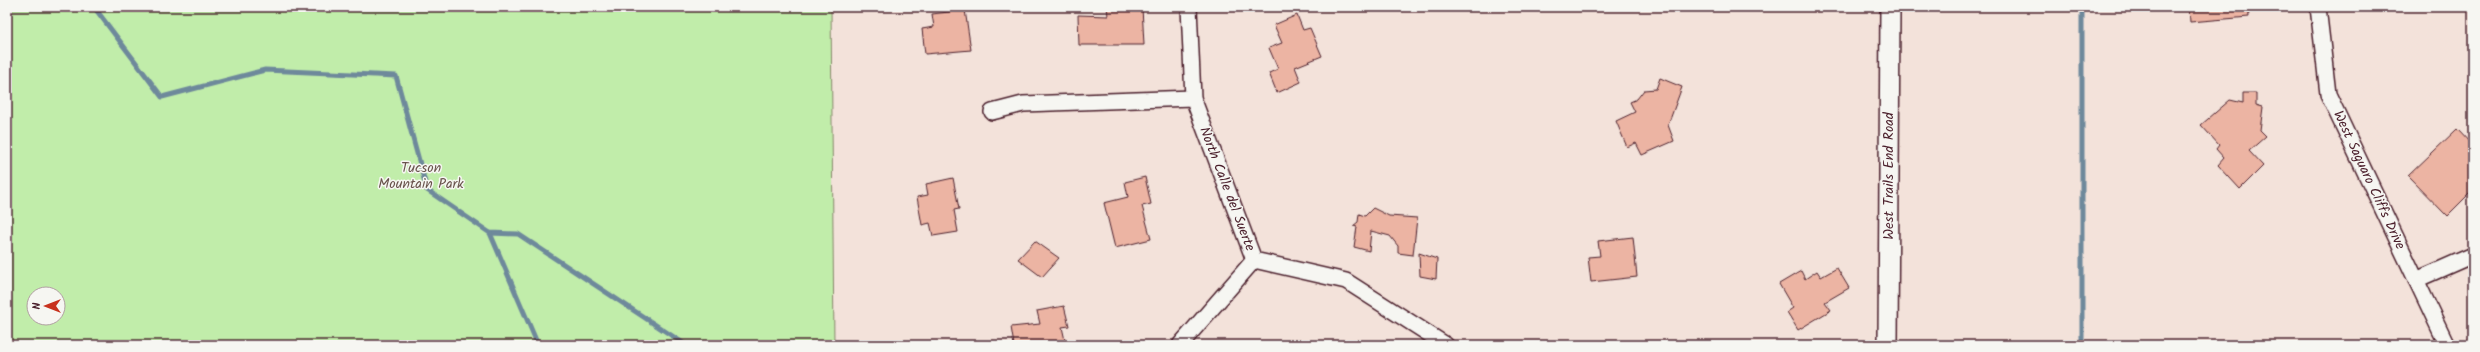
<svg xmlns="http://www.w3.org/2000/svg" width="2480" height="352" viewBox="0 0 2480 352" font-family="Kalam,sans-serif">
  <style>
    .green { fill: #c1edaa; stroke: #86866a; fill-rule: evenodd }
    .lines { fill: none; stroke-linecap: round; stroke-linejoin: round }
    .stream { stroke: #6e899b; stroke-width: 5 }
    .building { fill: #ecb4a3; stroke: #4a1f2b }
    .minor-casing { stroke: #4a1f2b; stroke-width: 18 }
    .tertiary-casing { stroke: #4a1f2b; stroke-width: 22 }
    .minor { stroke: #f6f6f2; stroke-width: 15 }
    .tertiary { stroke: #f6f6f2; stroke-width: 19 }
    .labels { text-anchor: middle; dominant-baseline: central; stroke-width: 3; stroke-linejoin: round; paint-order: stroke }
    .park-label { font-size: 14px; fill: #68524b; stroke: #f6f6f2 }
    .street-label { font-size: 14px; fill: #4a1f2b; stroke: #f6f6f2 }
  </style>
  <rect width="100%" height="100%" fill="#f3e2da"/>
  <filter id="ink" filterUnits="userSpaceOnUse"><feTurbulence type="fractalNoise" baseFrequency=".025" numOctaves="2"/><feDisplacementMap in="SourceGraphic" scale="8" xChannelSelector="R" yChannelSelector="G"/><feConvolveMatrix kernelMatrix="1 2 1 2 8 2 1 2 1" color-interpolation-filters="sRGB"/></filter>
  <g filter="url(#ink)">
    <path class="green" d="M7 7H831L834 345H7ZM34 294H58V318H34Z"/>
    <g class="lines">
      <g class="stream">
        <path d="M94 7 162 97 265 70 396 76 427 190 490 233 518 234 686 345"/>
        <path d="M490 233 538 345"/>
        <path d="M2082 345V7"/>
      </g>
    </g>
    <g class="building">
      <path d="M1107 7H1142L1144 45H1079L1078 15 1108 16Z"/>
      <path d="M2189 7H2248L2249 17 2190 22Z"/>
      <path d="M965 10 971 50 925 54 922 29 934 27 932 14Z"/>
      <path d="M1297 15 1303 30 1310 28 1322 56 1295 67 1301 82 1277 93 1269 73 1278 69 1269 48 1282 43 1274 25Z"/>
      <path d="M1660 78 1682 87 1668 125 1674 141 1642 155 1636 143 1627 147 1616 121 1635 112 1630 102 1637 99 1644 90 1656 89Z"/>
      <path d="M2243 93H2256V105L2263 107 2260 130 2266 136 2249 151 2263 166 2240 189 2218 165 2224 158 2216 149 2219 145 2201 125 2230 100 2243 103Z"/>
      <path d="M2457 129 2473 146V190L2447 216 2408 176Z"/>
      <path d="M1145 177 1151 204 1142 206 1151 239 1115 248 1104 203 1128 197 1125 182Z"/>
      <path d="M953 178 959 209 954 210 958 232 933 236 930 223 922 225 917 197 928 195 926 184Z"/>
      <path d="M1373 208 1389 216 1417 218 1413 255 1398 253V246L1390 236 1371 231 1369 251 1354 247 1357 227 1353 226 1358 222 1359 214 1365 216Z"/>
      <path d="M1633 237 1637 277 1591 282 1588 257 1600 256 1598 241Z"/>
      <path d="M1035 241 1059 258 1042 277 1018 259Z"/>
      <path d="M1419 253 1437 259 1436 279 1420 276Z"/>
      <path d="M1837 268 1849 288 1825 302 1831 310 1798 330 1787 312 1793 308 1779 284 1801 271 1805 279 1817 271 1821 277Z"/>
      <path d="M1064 306 1069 326 1062 327 1066 345H1014L1011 327 1040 324 1037 311Z"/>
    </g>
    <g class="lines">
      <g class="minor-casing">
        <g id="minor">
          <path d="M1189 7 1193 98 1254 260 1346 281 1446 345"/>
          <path d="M2318 7 2328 94 2447 345"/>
          <path d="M992 112 1023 104 1193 98"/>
          <path d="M2416 280 2473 255"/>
          <path d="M1180 345 1254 260"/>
        </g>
      </g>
      <g class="tertiary-casing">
        <path id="tertiary" d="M1888 345 1890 7"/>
      </g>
      <use href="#minor" class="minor"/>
      <use href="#tertiary" class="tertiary"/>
    </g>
  </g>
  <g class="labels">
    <g class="park-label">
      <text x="421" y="168">Tucson<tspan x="421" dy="16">Mountain Park</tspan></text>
    </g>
    <g class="street-label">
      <text transform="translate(1889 176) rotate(-90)">West Trails End Road</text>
      <text transform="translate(2369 180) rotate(65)">West Saguaro Cliffs Drive</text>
      <text transform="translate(1227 189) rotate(69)">North Calle del Suerte</text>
    </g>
  </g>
  <rect width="2480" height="352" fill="none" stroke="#f6f6f2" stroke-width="24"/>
  <rect x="12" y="12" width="2456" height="328" fill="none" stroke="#4a1f2b" stroke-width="1.5" filter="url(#ink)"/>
  <g transform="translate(46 306) rotate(270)"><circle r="19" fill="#f6f6f2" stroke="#b1a0a2"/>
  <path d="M0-3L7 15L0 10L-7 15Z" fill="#c8321e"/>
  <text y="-6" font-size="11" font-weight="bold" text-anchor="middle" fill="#4a1f2b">N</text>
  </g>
</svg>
